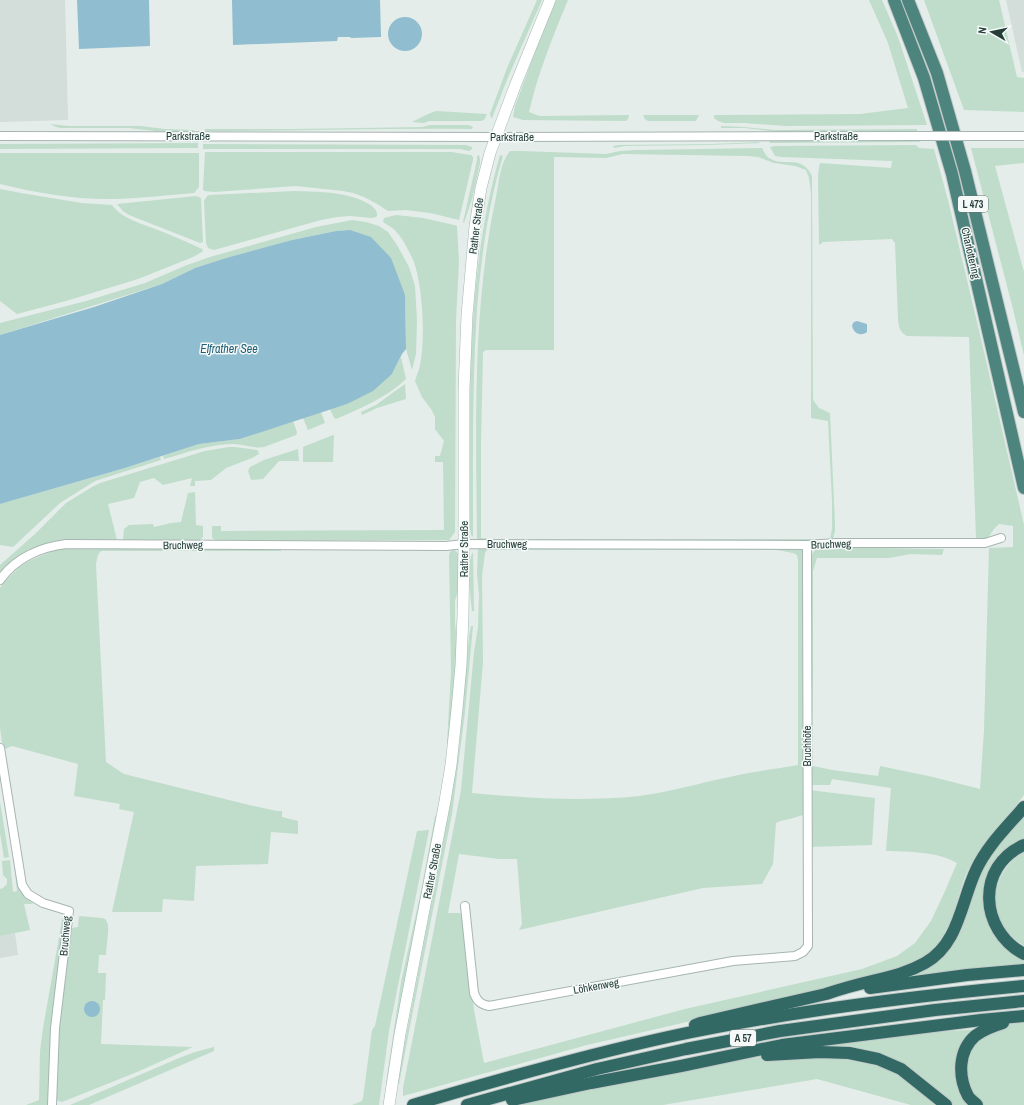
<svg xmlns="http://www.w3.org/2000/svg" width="1024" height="1105" viewBox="0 0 1024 1105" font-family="'Archivo Narrow',sans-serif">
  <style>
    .built { fill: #d3ddd9 }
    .green { fill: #bfddca; fill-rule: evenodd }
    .water { fill: #90bdcf }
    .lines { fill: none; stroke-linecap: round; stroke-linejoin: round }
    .minor-casing { stroke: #a7b5b2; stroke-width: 10 }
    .secondary-casing { stroke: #a3b8b3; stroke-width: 12 }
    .trunk-casing { stroke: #c2c9c8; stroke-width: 14 }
    .motorway-casing { stroke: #c2c9c8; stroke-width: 14 }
    .minor { stroke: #fff; stroke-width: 8 }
    .secondary { stroke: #fff; stroke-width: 11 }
    .trunk { stroke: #4e847e; stroke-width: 12 }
    .motorway { stroke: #326964; stroke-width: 12 }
    .minor-bridge-casing { stroke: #a7b5b2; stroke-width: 10; stroke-linecap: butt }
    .minor-bridge { stroke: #fff; stroke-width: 8 }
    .labels { text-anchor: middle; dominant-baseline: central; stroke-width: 3; stroke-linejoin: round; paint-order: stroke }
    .shield { fill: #f5faf8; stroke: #637673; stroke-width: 1 }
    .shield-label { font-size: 10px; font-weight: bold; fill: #253e3a }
    .street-label { font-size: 11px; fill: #253e3a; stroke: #f5faf8 }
    .water-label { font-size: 12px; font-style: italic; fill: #215e77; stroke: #f5faf8 }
  </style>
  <rect width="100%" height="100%" fill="#e4edea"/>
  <g class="built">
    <path d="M0 0H65L68 120 0 122Z"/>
    <path d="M1006 0H1024V72H1022Z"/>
    <path d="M15 933 18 955 0 958V936Z"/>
  </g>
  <g class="green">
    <path d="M537 0H542L509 75 492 118H491L490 114 507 68Z"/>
    <path d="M556 0H568C553 36 538 73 529 112L539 116 629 115 628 119 626 121 523 120 513 117 515 106 550 12Z"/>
    <path d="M869 0H882L898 37 927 125 786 126 745 123H724L718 121 714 118V115L860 114 908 108 888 43Z"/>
    <path d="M924 0H999L1017 77 1024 78V112L964 110Z"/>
    <path d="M436 111 487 114 484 120 481 121H429L424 123 412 122 428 114Z"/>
    <path d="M643 115H699L696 121H648L645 119Z"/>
    <path d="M50 124 69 126H140L165 129 194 130 193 132H164L129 128H61L56 127Z"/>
    <path d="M430 125H469L473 127 472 129C383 128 294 131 205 131V129H296L422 127Z"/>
    <path d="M721 126 744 127 775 130 917 129V131L778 132 745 128H721Z"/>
    <path d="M920 140V142L770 143 769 141Z"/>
    <path d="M759 142 760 143 709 145 625 146 614 148 613 146 619 145 712 144Z"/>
    <path d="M198 143V148L0 149V144Z"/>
    <path d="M203 144 466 145 472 147V149L469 151 460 149H203Z"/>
    <path d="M916 145 919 148 934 149 948 200 982 343 1024 525V795C1019 801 1015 808 1009 814 995 831 980 847 969 868 962 881 959 897 954 911 950 924 943 938 934 948 925 958 911 964 900 970L743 1009 587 1045 403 1096V1088L461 790 474 652 478 627 479 595 477 573 478 549 481 548H800L805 554 804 784 805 801 803 815 790 819 780 821 776 823 773 864 762 884 703 888 519 930 522 924 517 859H499L459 854 448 913H459L461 914 466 938 474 1010 484 1063 685 1009 862 969 897 956 915 943 931 921 945 891 957 863C936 851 910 852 886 851L891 788 832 779 830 785H810L809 765 832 770 878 776 880 766 933 777 980 789 984 730 989 548 1013 547V526L999 524 994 529 987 539 980 541 976 539 969 337 907 336C900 332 899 328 898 320L895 243 892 239 823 242 819 245 818 177 819 167 820 163 891 168 892 161 781 157 775 156 770 147 775 146ZM487 550H777L793 553 797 555 798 560V765C777 769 755 771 734 776 703 782 671 792 639 796 583 802 528 798 472 793L483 662 482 576 485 553Z"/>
    <path d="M762 148C764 152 766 156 769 158 784 168 801 153 812 176L813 400 819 408 830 413 835 523V531L833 539 829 542 481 541 477 540C476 426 472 309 496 197 499 182 500 163 510 151H521L606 154 620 151 636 150ZM623 154 747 156 758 157 774 163 795 166 806 170 809 178 811 193V418L828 421 832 501V529L830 539H491L481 538V443L483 352 486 350H554V157L606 158Z"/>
    <path d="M971 148H1024V163L995 166 1024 272V356L1013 309Z"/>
    <path d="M205 152H451L471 155 473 157V160L459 220 430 213 406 210 388 211 377 204 364 197 353 193 343 191 296 186 214 192 204 191 203 189Z"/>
    <path d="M0 153H199V187L194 193C168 195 142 198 115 199 77 200 37 193 0 184Z"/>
    <path d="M479 155 480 159V163L472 199 464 223 463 222 477 160V156Z"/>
    <path d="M500 155 503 156C488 206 481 258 477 309 472 385 473 461 473 537L471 535 470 529C470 405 465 276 500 155Z"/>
    <path d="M0 189 21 193 82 203 112 205C122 219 143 224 158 230 173 236 188 242 202 249L203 250 202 252 193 257 138 279 66 301 17 314 0 301Z"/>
    <path d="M295 191C320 192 346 191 369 204 373 207 378 210 377 216L376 217 372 218 350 216 337 217 321 220 214 250 208 248 206 243 204 201 207 196 209 195Z"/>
    <path d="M196 196 201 198 203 242 200 243 129 215 123 211 117 204Z"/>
    <path d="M396 215 423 218 454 225 457 226 459 262 456 321 455 532 449 540 217 541 212 538V526H221V531L444 530 443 462H435V456H440L444 441 435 429V417L431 409 422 397 415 381C416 377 418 373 419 369 426 344 423 288 414 262 411 255 404 241 399 235 395 229 389 226 383 222L384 218Z"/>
    <path d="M352 220 366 222 379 226 388 232 397 245 409 267 415 286 417 321 416 354 412 370 406 349 405 295 350 230 336 231 292 240 226 258 195 268 162 284 0 335V323L86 301 145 283 187 265 210 257 316 227Z"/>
    <path d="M401 357 406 379C386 398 361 408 336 419L334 418 330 409 347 404 392 374Z"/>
    <path d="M405 384 406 399 377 408 362 415 361 412 376 405Z"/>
    <path d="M321 412 325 423 308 430 303 418Z"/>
    <path d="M293 421 297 432 296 435 264 447C253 449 244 444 233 444 209 444 186 453 164 459L163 456 199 444 240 439Z"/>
    <path d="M333 435 334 436 333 462H303V447Z"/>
    <path d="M229 447H235L257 450 258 451 259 454 252 458 226 468 211 480 195 481V486H190L192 478 163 485 154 478 140 482 134 498 108 504 117 540 53 541 23 553 8 565 0 574V565L35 534 66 503 92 487 100 483 205 451Z"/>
    <path d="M298 449 299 461H279L263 479 251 480 248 471 250 467 264 460Z"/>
    <path d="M160 457 161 460 95 481 60 503 13 547 0 545V504L125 468Z"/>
    <path d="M195 492 196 525 203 526V537L199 541 123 540 124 529 129 525 153 524 154 527 171 523 181 522 188 493Z"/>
    <path d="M85 547 99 549 281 548V551H101C97 555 97 559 96 565L106 762 124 774 249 805 277 811H282V817L298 821V834L271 832 268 864 196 866 194 901 163 899 162 912H112L134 812 119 809 120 804 74 796 78 764 12 746 3 750 0 728V588L3 583 20 566 31 560 60 548Z"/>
    <path d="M820 547 944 549 942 555 911 554 889 558H817L813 571V671L812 746 808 757 810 561C812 554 813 550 820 547Z"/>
    <path d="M453 549 459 554 460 583 455 601V623L458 650 449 744 447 743 451 671 449 555 450 552Z"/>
    <path d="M473 552 474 611H472C471 598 466 562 473 552Z"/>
    <path d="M471 626H473L465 712 452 814 411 1021 399 1084H397L452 795 459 749 469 636Z"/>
    <path d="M809 790 875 798 872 845 809 847Z"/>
    <path d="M0 802 9 857 4 858 0 833Z"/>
    <path d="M1024 811V842L1009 851 987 905 1024 956V966L912 977V976L941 955 986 859Z"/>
    <path d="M437 815 388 1083H386L401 982 421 891 435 816Z"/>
    <path d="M429 830 389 1031 379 1105H352L362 1101 363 1098 372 1030 375 1026 417 831Z"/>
    <path d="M1024 852V946C1017 941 1010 936 1005 929 986 902 997 868 1024 852Z"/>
    <path d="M10 860 13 892 17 891 14 863 17 862 21 891 33 904H24L30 930 0 936V889L3 888 7 884V879L3 875 2 861Z"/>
    <path d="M63 915 64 916V922L65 925 49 1101 47 1105H26L39 1100 40 1051 43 1028Z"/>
    <path d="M79 916 102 918C105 919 106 919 107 922 110 927 106 948 106 955H99L98 973H106L105 1000H103L101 1044 193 1047 137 1072 62 1102 58 1101 56 1098 58 1024 72 928 78 927Z"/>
    <path d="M1024 1022V1105H911L817 1079 663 1105H520L598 1087 725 1063 891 1035 998 1028 1012 1024Z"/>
    <path d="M214 1047V1051L89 1105H70L179 1058 195 1052Z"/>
  </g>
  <g class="water">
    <path d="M77 0H149L150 46 79 49Z"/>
    <path d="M232 0H380L381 37 351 38 350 37H338L337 41 233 45Z"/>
    <circle cx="405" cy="34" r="17"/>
    <path d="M350 230 371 237 391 258 405 295 406 349 402 354 392 374 373 391 347 404 240 439 199 444 125 468 0 504V335L94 307 162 284 195 268 226 258 292 240 336 231Z"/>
    <path d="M857 321 867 324V332C860 337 853 333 852 325L854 322Z"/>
    <circle cx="92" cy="1009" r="8"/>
  </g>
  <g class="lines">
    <g class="minor-casing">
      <g id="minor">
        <path d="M0 136 495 137 921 136"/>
        <path d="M978 136H1024"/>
        <path d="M0 580C15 558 41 547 66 544L446 546 464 544 807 545 837 543H985L1001 538"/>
        <path d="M0 748 22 885 28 894 43 903 69 911 55 1028 52 1105"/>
        <path d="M465 906 474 993C477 1001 480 1004 489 1006L733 961 795 956 803 952 808 946 807 545"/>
      </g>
    </g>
    <g class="secondary-casing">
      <path id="secondary" d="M389 1105 400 1034 445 801 451 765 457 709 461 665 463 615 464 544V389L467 315 475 226 481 188 490 153 515 86 550 0"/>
    </g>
    <g class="trunk-casing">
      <g id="trunk">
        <path d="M894 0 924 78 952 174 1024 488"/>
        <path d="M908 0 937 73 965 171 1024 412"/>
      </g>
    </g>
    <g class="motorway-casing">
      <g id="motorway">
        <path d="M1024 845C976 866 979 930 1024 954"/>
        <path d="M870 988 967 975 1024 970"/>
        <path d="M695 1025 700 1023 826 994C843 988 859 984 876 980 893 976 909 972 925 963 959 944 961 902 976 870 987 846 1007 827 1024 807"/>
        <path d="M767 1055 820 1052 849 1053 878 1059 901 1069 946 1105"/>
        <path d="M512 1100 591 1083 681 1066 782 1045 981 1020 1024 1016"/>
        <path d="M413 1105C497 1080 582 1056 668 1037 785 1012 904 997 1024 986"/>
        <path d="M467 1105 597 1069 686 1049 780 1031 935 1010 1024 1001"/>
        <path d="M977 1105C974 1102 970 1099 968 1096 958 1077 958 1051 975 1036 984 1029 993 1026 1003 1023"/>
      </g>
    </g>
    <use href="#minor" class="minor"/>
    <use href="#secondary" class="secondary"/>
    <use href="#trunk" class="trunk"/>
    <use href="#motorway" class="motorway"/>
    <g class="minor-bridge-casing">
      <path id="minor-bridge" d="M921 136H978"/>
    </g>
    <use href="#minor-bridge" class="minor-bridge"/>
  </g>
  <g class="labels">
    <g class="shield">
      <rect x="958" y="196" width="30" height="16" rx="3"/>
      <rect x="730" y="1030" width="26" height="16" rx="3"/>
    </g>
    <g class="shield-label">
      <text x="973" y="204">L 473</text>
      <text x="743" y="1038">A 57</text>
    </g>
    <g class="street-label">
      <text x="188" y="136">Parkstraße</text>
      <text x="836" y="136">Parkstraße</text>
      <text x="512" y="137">Parkstraße</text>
      <text transform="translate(476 226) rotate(-83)">Rather Straße</text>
      <text transform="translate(971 253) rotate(77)">Charlottering</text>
      <text x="507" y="544">Bruchweg</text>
      <text transform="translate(831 544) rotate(-2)">Bruchweg</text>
      <text transform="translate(183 545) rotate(-1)">Bruchweg</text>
      <text transform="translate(464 549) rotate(-90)">Rather Straße</text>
      <text transform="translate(807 746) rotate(-90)">Bruchhöfe</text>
      <text transform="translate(432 871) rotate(-79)">Rather Straße</text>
      <text transform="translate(65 936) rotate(-85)">Bruchweg</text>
      <text transform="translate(596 986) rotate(-10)">Löhkenweg</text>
    </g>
    <g class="water-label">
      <text x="229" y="349">Elfrather See</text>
    </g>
  </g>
  <g transform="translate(992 32) rotate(279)" stroke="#f5faf8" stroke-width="3" paint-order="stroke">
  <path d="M0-3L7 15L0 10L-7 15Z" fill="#253e3a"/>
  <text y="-6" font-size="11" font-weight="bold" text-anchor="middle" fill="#253e3a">N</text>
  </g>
</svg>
